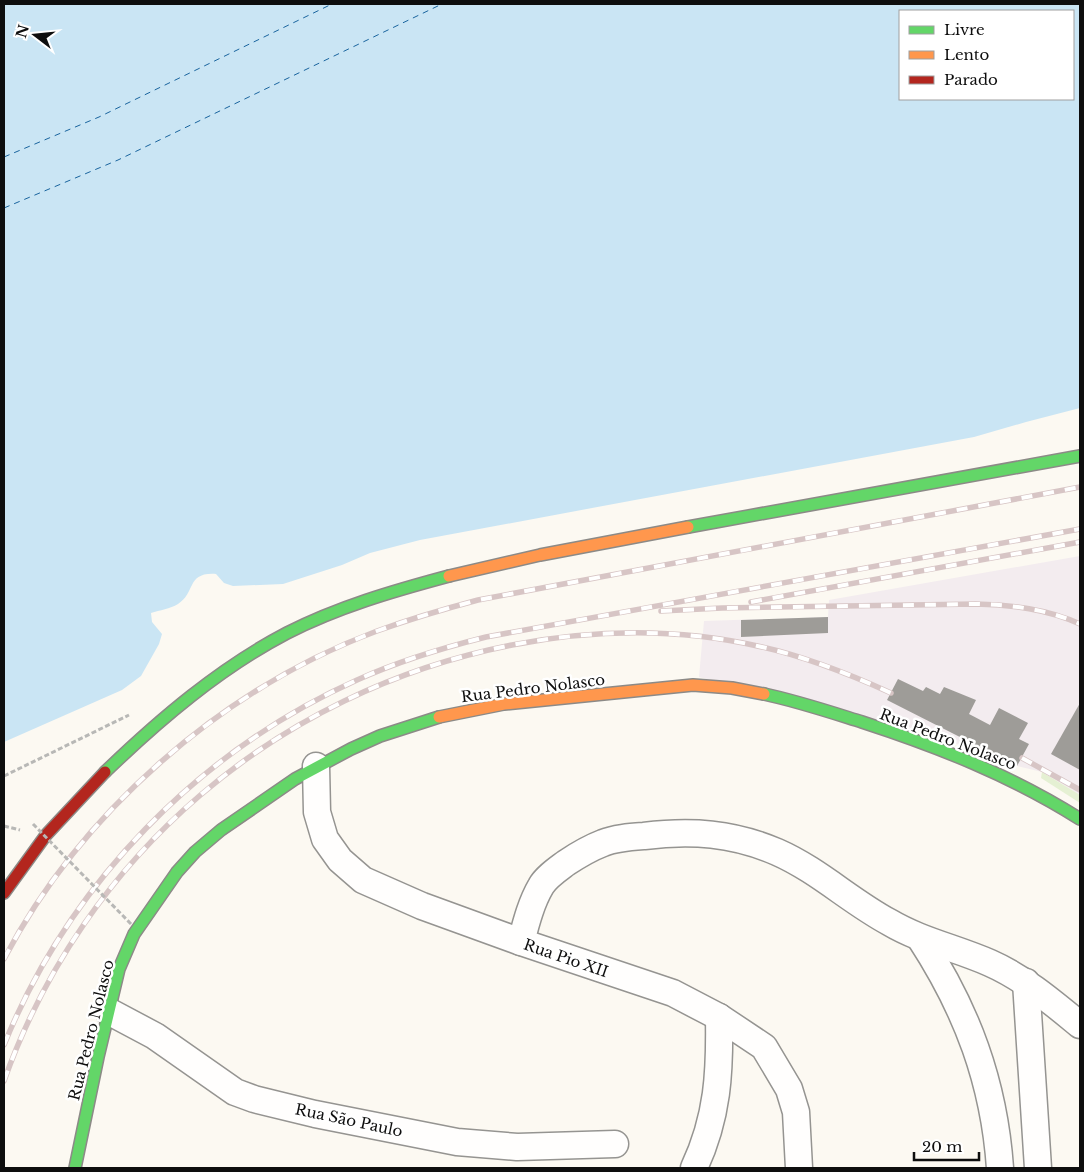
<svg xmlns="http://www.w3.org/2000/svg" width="1084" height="1172" viewBox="0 0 1084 1172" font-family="'Libre Baskerville',serif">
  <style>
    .industrial { fill: #f3ecef }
    .green { fill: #e5f0d3 }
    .water { fill: #cae5f4; fill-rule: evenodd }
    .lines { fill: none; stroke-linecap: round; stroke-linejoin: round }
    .ferry { stroke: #19649e; stroke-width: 1; stroke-dasharray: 6 5; stroke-linecap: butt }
    .building { fill: #9e9c98 }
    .street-casing { stroke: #959491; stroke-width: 29 }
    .fast-casing { stroke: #8c8a87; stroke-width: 14 }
    .slow-casing { stroke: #8c8a87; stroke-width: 14 }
    .jam-casing { stroke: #8c8a87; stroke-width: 14 }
    .path { stroke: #b8b8b6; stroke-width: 3; stroke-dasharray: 5 2.5; stroke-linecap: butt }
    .street { stroke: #fffefd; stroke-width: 26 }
    .fast { stroke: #63d668; stroke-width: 11 }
    .slow { stroke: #ff974d; stroke-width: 11 }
    .jam { stroke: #b3261e; stroke-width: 11 }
    .rail-casing { stroke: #d7c5c5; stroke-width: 5.5 }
    .rail { stroke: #fff; stroke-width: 4; stroke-dasharray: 11; stroke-linecap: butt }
    .path-bridge { stroke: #b8b8b6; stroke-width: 3; stroke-dasharray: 5 2.5; stroke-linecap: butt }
    .labels { text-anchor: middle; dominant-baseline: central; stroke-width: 5; stroke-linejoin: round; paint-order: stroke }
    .street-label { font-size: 15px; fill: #0e0e0e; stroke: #fff }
  </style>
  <rect width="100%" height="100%" fill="#fcf9f2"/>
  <path class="industrial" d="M1080 556V795L1042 772 1017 766 946 740 699 677 704 621 828 617 829 600Z"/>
  <path class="green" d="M1042 772 1080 795V803L1041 778Z"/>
  <path class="water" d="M4 4H1080V408L1026 422 974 437 420 540 370 553 342 565 283 584 233 586 224 583 216 574C186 572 196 593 178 604 170 609 160 610 151 613L152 622 162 634 159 644 141 676 122 690 4 742ZM900 11H1073V99H900Z"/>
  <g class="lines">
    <g class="ferry">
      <path d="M4 157 99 117 332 4"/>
      <path d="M4 208 118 160 442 4"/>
    </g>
  </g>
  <g class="building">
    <path d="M828 617V633L741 637V620Z"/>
    <path d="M898 679 923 691 926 687 940 694 944 687 976 700 969 714 990 725 999 708 1028 723 1019 739 1029 744 1017 766 887 700Z"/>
    <path d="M1080 703V770L1051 754Z"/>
  </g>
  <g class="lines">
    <g class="street-casing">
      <g id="street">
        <path d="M316 766 317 812 325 839 340 860 363 880 422 906 521 942 673 993 719 1017 764 1047 789 1089 796 1112 799 1168"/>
        <path d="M920 938C967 1010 994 1082 1000 1168"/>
        <path d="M521 942C526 923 531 903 541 886 546 877 558 869 566 863 578 855 590 848 603 843 615 838 630 837 644 836 691 830 733 833 777 852 818 870 850 901 889 922 921 941 956 948 990 963 1024 978 1052 1002 1080 1025"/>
        <path d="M1026 982 1038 1168"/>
        <path d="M108 1011 155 1036 235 1092 254 1099 315 1114 457 1142 517 1147 615 1144"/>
        <path d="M694 1168C718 1117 720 1072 719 1017"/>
      </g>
    </g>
    <g class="fast-casing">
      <g id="fast">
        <path d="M688 527 1080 456"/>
        <path d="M764 694C797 701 830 712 862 722 939 747 1012 776 1080 819"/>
        <path d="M105 772C160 719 220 668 287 633 338 607 393 591 449 576"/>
        <path d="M75 1168 98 1057 119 969 134 934 177 872 195 852 221 830 295 779 351 749 380 736 439 717"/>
      </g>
    </g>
    <g class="slow-casing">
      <g id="slow">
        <path d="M449 576 540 555 688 527"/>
        <path d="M439 717 504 704 693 685 732 688 764 694"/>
      </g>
    </g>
    <g class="jam-casing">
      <path id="jam" d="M4 893 46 835 105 772"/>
    </g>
    <g class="path">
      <path d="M4 776 129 715"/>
      <path d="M4 826 20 830"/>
    </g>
    <use href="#street" class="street"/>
    <use href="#fast" class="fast"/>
    <use href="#slow" class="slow"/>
    <use href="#jam" class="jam"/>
    <g class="rail-casing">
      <g id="rail">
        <path d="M751 602 1080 542"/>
        <path d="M661 611 722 608 976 604C1012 605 1047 609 1080 624"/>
        <path d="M1022 758 1080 790"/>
        <path d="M4 959C81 812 222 689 377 631 410 619 444 609 478 600L1080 487"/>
        <path d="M4 1045C69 884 199 751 357 680 399 661 442 648 486 637L1080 529"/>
        <path d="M4 1081C84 855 277 691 512 645 595 629 680 628 762 647 807 657 849 674 891 693"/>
      </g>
    </g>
    <use href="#rail" class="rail"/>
    <path class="path-bridge" d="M33 824 131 924"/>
  </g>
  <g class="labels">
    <g class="street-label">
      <text transform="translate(533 688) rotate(-7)">Rua Pedro Nolasco</text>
      <text transform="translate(948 739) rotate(21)">Rua Pedro Nolasco</text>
      <text transform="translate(566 958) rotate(19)">Rua Pio XII</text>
      <text transform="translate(91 1030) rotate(-76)">Rua Pedro Nolasco</text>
      <text transform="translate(349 1120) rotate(12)">Rua São Paulo</text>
    </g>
  </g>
  <rect width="1084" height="1172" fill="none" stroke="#0e0e0e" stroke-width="10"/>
  <rect x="899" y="10" width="175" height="90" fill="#ffffff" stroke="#9f9f9f"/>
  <rect x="909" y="26" width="25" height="8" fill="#63d668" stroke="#9f9f9f"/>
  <text x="944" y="35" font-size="15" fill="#0e0e0e">Livre</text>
  <rect x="909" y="51" width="25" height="8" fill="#ff974d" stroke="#9f9f9f"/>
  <text x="944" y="60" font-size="15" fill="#0e0e0e">Lento</text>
  <rect x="909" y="76" width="25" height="8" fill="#b3261e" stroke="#9f9f9f"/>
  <text x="944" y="85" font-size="15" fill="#0e0e0e">Parado</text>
  <g transform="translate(35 35) rotate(286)" stroke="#ffffff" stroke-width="4" paint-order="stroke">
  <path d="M0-4L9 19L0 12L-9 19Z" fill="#0e0e0e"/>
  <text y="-8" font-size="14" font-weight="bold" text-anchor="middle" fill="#0e0e0e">N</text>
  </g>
  <path d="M914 1152v8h65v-8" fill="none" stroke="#0e0e0e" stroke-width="2.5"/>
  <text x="922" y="1152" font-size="15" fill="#0e0e0e" stroke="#ffffff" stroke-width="4" paint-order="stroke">20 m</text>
</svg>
